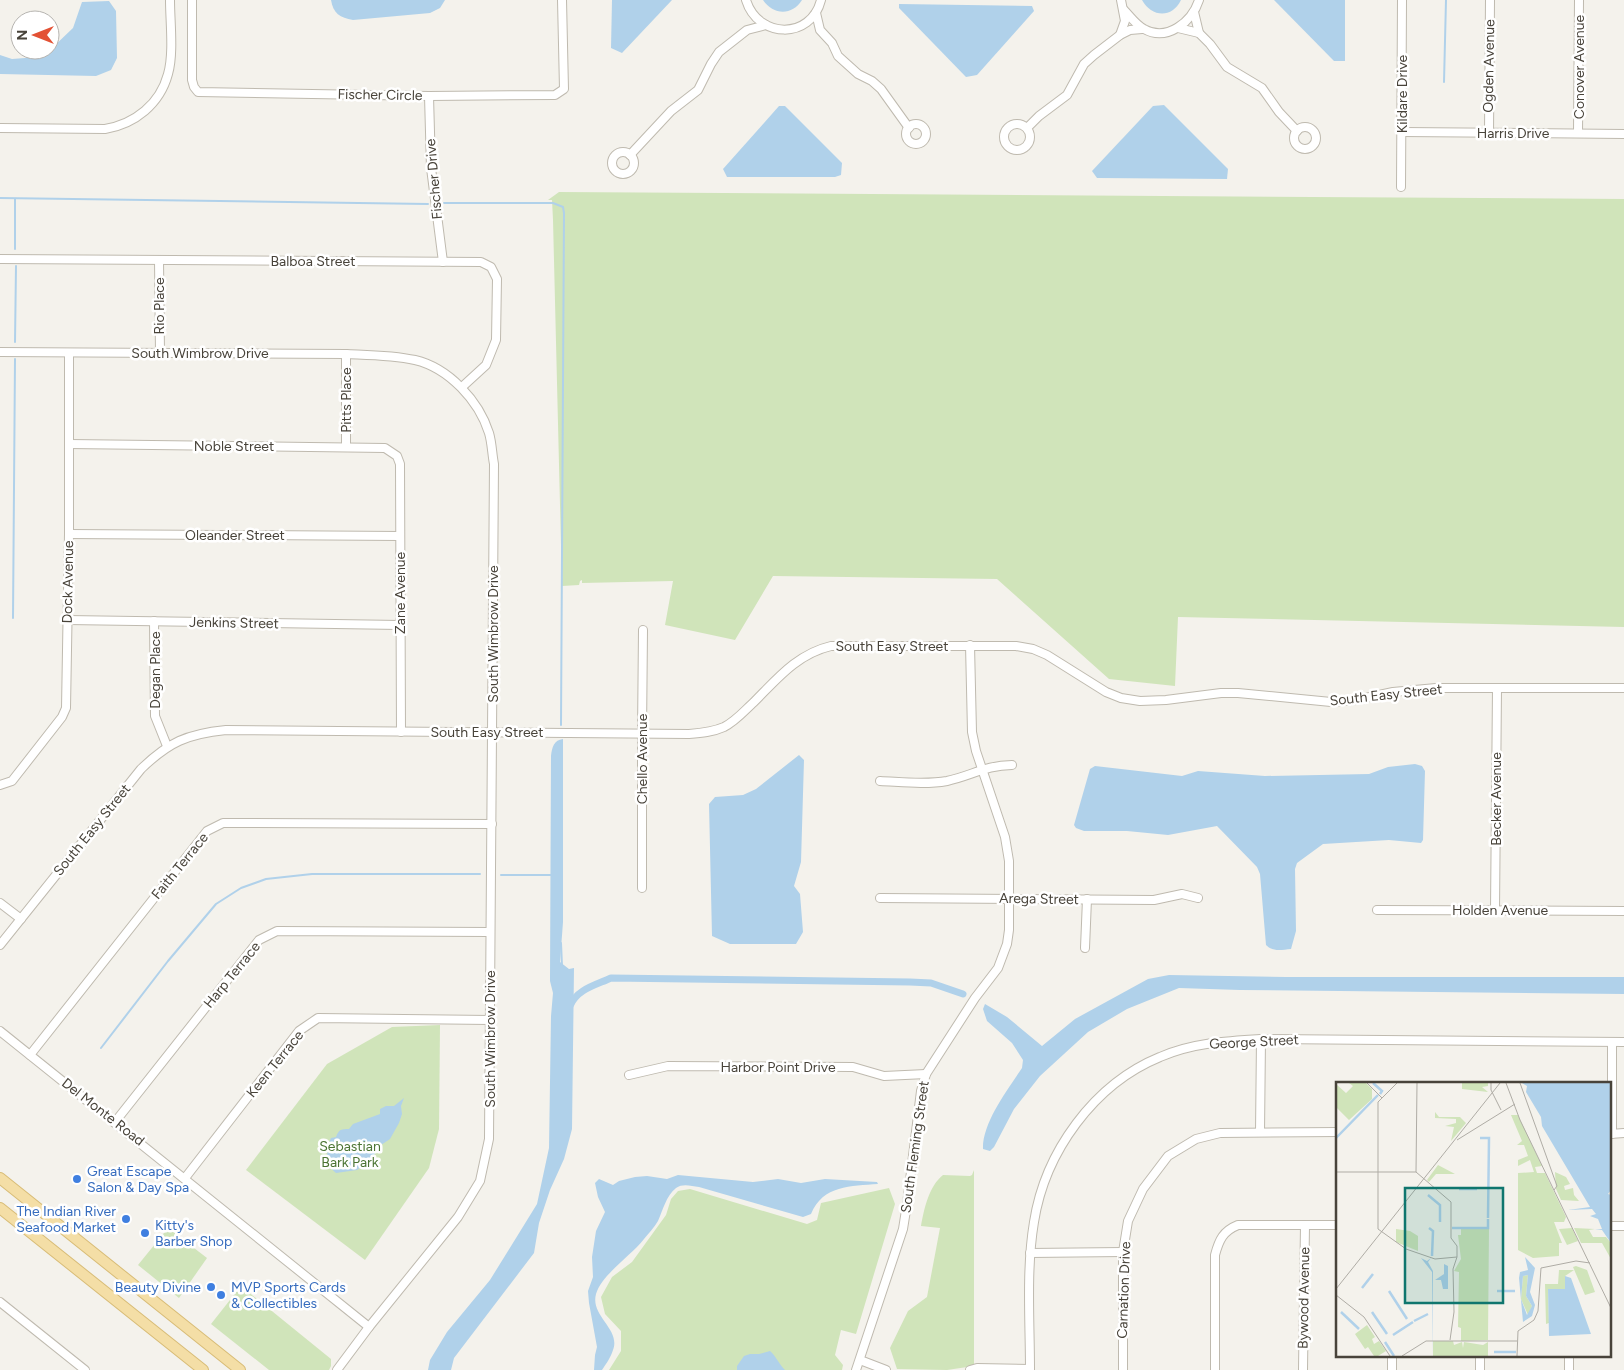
<svg xmlns="http://www.w3.org/2000/svg" width="1624" height="1370" viewBox="0 0 1624 1370" font-family="Figtree,sans-serif">
  <style>
    .green { fill: #d0e4ba }
    .water { fill: #b0d1ea }
    .lines { fill: none; stroke-linecap: round; stroke-linejoin: round }
    .stream { stroke: #b0d1ea; stroke-width: 2 }
    .canal { stroke: #b0d1ea; stroke-width: 7 }
    .minor-casing { stroke: #bfbaaf; stroke-width: 10 }
    .major-casing { stroke: #d8bc77; stroke-width: 12 }
    .minor { stroke: #fff; stroke-width: 8 }
    .major { stroke: #f4dea6; stroke-width: 10 }
    .shop-dot { fill: #3f7fe0; stroke: #fff; stroke-width: 2 }
    .labels { text-anchor: middle; dominant-baseline: central; stroke-width: 5; stroke-linejoin: round; paint-order: stroke }
    .street-label { font-size: 14px; fill: #48433a; stroke: #fff }
    .park-label { font-size: 14px; fill: #4b7433; stroke: #fff }
    .shop-label { font-size: 14px; fill: #366cbe; stroke: #fff; text-anchor: start }
    .inset-river { fill: none; stroke: #b0d1ea; stroke-width: 2.5 }
    .inset-road { fill: none; stroke: #afaca5; stroke-width: 1 }
    .view { fill: #0f766e; fill-opacity: 0.15; stroke: #0f766e; stroke-width: 2.5 }
    .inset-edge { fill: none; stroke: #48433a; stroke-width: 2.5 }
  </style>
  <rect width="100%" height="100%" fill="#f4f2ec"/>
  <g class="green">
    <path d="M559 192 1624 199V627L1178 617 1175 686 1109 679 997 579 773 576 735 640 665 625 673 581 582 583V580L580 581 579 585 562 586 553 220 552 200H548Z"/>
    <path d="M440 1025 439 1129 429 1168 365 1260 246 1170 327 1064 392 1027Z"/>
    <path d="M974 1170V1366L947 1370 897 1369 890 1348 908 1311 927 1297 940 1228 921 1226C924 1209 929 1186 943 1175L970 1176 972 1175Z"/>
    <path d="M889 1188 895 1204 856 1334 841 1330 835 1355 843 1365 842 1370H609L621 1351V1331L605 1314 601 1297 612 1277 632 1262 666 1215 671 1199 678 1191 690 1189 807 1224 817 1220 821 1203Z"/>
    <path d="M168 1228 207 1258 179 1298 138 1265Z"/>
    <path d="M241 1286 331 1359V1366L329 1370H269L211 1324Z"/>
  </g>
  <g class="water">
    <path d="M331 0H445L440 8 430 13 353 20C340 18 333 13 331 0Z"/>
    <path d="M612 0H672L622 53 611 48Z"/>
    <path d="M763 0H802C792 16 773 15 763 0Z"/>
    <path d="M1142 0H1181C1172 19 1151 17 1142 0Z"/>
    <path d="M1274 0H1345V61H1334Z"/>
    <path d="M109 1 116 11 117 58 111 70 96 76 0 74V55L12 59 38 57 50 50 73 28 82 2Z"/>
    <path d="M899 4 1032 6 1034 11 977 75 966 77 899 8Z"/>
    <path d="M1164 105 1228 169 1227 179 1097 178 1092 171 1153 106Z"/>
    <path d="M779 106H785L842 163 841 175 835 177H727L723 169Z"/>
    <path d="M563 739V922L560 962 569 969 574 968 572 1129 564 1159 550 1190 539 1223 534 1253 454 1358 451 1370H428L430 1360 447 1332 490 1280 537 1204 549 1148 551 1016 553 993 550 981 551 756C552 747 554 740 563 739Z"/>
    <path d="M799 755 804 760 801 862 794 886 800 894 803 932 796 944H730L712 936 709 804 715 797 743 795 756 789Z"/>
    <path d="M1415 764 1422 766 1425 771 1423 840 1421 843 1389 840 1323 844 1297 863 1295 869 1296 931 1291 949C1281 950 1273 952 1266 945L1260 874 1257 867 1217 826 1168 835 1127 831H1084L1076 828 1074 825 1090 769 1095 766 1182 776 1198 771 1265 776 1369 774 1388 767Z"/>
    <path d="M1169 975 1286 977H1624V994L1240 990 1179 988 1127 1009 1088 1032 1040 1076 1014 1109 994 1147 990 1151 983 1149C982 1123 1008 1089 1022 1068L1023 1060 1012 1043 987 1021 983 1009 985 1004 1007 1017 1042 1046 1075 1019 1148 979Z"/>
    <path d="M404 1098 401 1106 402 1114 399 1123 390 1139 381 1145 372 1158 357 1170 336 1173 327 1165C327 1155 327 1147 331 1138L336 1137C339 1129 341 1129 349 1129L353 1124 380 1114V1109L386 1106H394Z"/>
    <path d="M678 1175 753 1182 778 1179 801 1183 825 1179 877 1182 878 1184C851 1186 823 1185 811 1214L803 1217 699 1187C691 1186 683 1183 676 1188 666 1196 663 1210 658 1221 654 1228 648 1234 644 1239 631 1256 602 1274 596 1294 590 1316 621 1329 613 1350 611 1357 606 1364 602 1370H594L595 1355 597 1347 589 1303 588 1291 593 1277 592 1257 596 1231 605 1212 598 1197 595 1183 599 1179 613 1185 619 1181 635 1177 647 1176 667 1179Z"/>
    <path d="M770 1351C776 1356 779 1364 785 1370H737V1366L744 1356 750 1354H759Z"/>
  </g>
  <g class="lines">
    <g class="stream">
      <path d="M1444 82 1446 0"/>
      <path d="M0 198 428 204"/>
      <path d="M15 199V249"/>
      <path d="M444 203H553L563 207 564 213 561 725"/>
      <path d="M15 342 16 266"/>
      <path d="M13 618 15 359"/>
      <path d="M501 875H551"/>
      <path d="M561 943 562 966"/>
      <path d="M101 1048 168 961 216 904 241 888 266 879 312 874H480"/>
    </g>
    <path class="canal" d="M570 1006C577 989 596 985 611 978L910 982 931 983 963 994"/>
    <g class="minor-casing">
      <g id="minor">
        <path d="M192 0V80L194 87 198 92 429 96 555 95 564 89 562 0"/>
        <path d="M746 0C758 39 811 40 821 0"/>
        <path d="M1124 10C1130 16 1136 25 1144 29 1167 42 1192 22 1199 0"/>
        <path d="M1194 12 1199 33"/>
        <path d="M816 13 820 30 832 43 838 56 858 74 872 81 881 89 909 128"/>
        <path d="M1178 28 1199 33 1210 44 1227 67 1262 88 1279 112 1297 131"/>
        <path d="M1120 35 1125 21 1121 0"/>
        <path d="M429 96 431 168 443 262"/>
        <circle cx="916" cy="134" r="10"/>
        <circle cx="1017" cy="137" r="13"/>
        <circle cx="1305" cy="138" r="11"/>
        <path d="M0 128 105 129C135 124 160 104 168 74 174 53 170 22 170 0"/>
        <path d="M1027 128 1039 116 1067 95 1084 64 1094 55 1120 35 1130 30 1142 29"/>
        <path d="M1402 132 1624 134"/>
        <path d="M1489 133 1490 0"/>
        <path d="M1578 133 1579 0"/>
        <circle cx="623" cy="163" r="11"/>
        <path d="M630 155 671 111 698 90 711 64 719 52 747 30 766 25"/>
        <path d="M1401 187 1402 0"/>
        <path d="M0 259 481 262 491 267 497 279 496 340 486 365 462 387"/>
        <path d="M159 260 160 353"/>
        <path d="M0 352 346 354C369 355 392 355 415 360 449 368 479 401 489 433 492 443 492 454 494 464L489 1139 480 1181 458 1217 369 1327 337 1370"/>
        <path d="M346 354V447"/>
        <path d="M69 444 385 448 397 456 400 464 401 732"/>
        <path d="M69 534 400 536"/>
        <path d="M67 620 400 625"/>
        <path d="M154 621 155 716 167 746"/>
        <path d="M880 781C902 782 925 785 947 781 971 776 986 765 1012 765"/>
        <path d="M0 785 12 781 62 717 66 708 69 534V353"/>
        <path d="M642 888V733L643 630"/>
        <path d="M880 898 1154 900 1182 894 1198 898"/>
        <path d="M0 903 21 919"/>
        <path d="M1377 910 1624 911"/>
        <path d="M1495 911 1497 688"/>
        <path d="M0 945 141 769C169 742 187 734 226 730L689 734C701 733 713 732 724 727 736 721 744 711 754 702 777 679 797 654 831 646H1016L1033 649 1047 655 1106 692 1121 698 1140 701 1166 700 1221 693H1238L1331 702 1356 700 1393 692 1436 688H1624"/>
        <path d="M1085 948 1087 899"/>
        <path d="M0 1031 369 1327"/>
        <path d="M30 1055 207 831 223 823 492 824"/>
        <path d="M629 1075 668 1066 853 1067 884 1076 926 1074"/>
        <path d="M115 1122 259 940 277 931 490 932"/>
        <path d="M1260 1132 1261 1039"/>
        <path d="M1610 1134 1624 1133"/>
        <path d="M1612 1134V1042"/>
        <path d="M185 1178 299 1031 318 1018 490 1020"/>
        <path d="M1610 1226H1624"/>
        <path d="M1030 1253 1123 1252"/>
        <path d="M0 1302 85 1370"/>
        <path d="M860 1360 886 1370"/>
        <path d="M856 1370 903 1229 907 1204 921 1091 926 1074 975 998 998 968 1007 944 1009 930V861L1005 837 976 751 972 732 970 645"/>
        <path d="M970 1370 977 1368 1030 1369"/>
        <path d="M1030 1370C1030 1321 1026 1270 1034 1222 1045 1152 1094 1084 1160 1057 1192 1043 1226 1041 1261 1039L1624 1042"/>
        <path d="M1123 1370V1252L1128 1221 1143 1189 1168 1156 1196 1139 1220 1133 1338 1132"/>
        <path d="M1215 1370V1255C1219 1240 1223 1231 1238 1225H1338"/>
        <path d="M1303 1370 1305 1225"/>
        <path d="M1392 1370V1356"/>
        <path d="M1480 1370V1356"/>
        <path d="M1569 1370V1356"/>
      </g>
    </g>
    <g class="major-casing">
      <g id="major">
        <path d="M0 1178 240 1370"/>
        <path d="M0 1208 203 1370"/>
      </g>
    </g>
    <use href="#minor" class="minor"/>
    <use href="#major" class="major"/>
  </g>
  <g class="shop-dot">
    <circle cx="77" cy="1179" r="5"/>
    <circle cx="126" cy="1219" r="5"/>
    <circle cx="145" cy="1233" r="5"/>
    <circle cx="211" cy="1287" r="5"/>
    <circle cx="221" cy="1295" r="5"/>
  </g>
  <g class="labels">
    <g class="street-label">
      <text transform="translate(1489 66) rotate(-89)">Ogden Avenue</text>
      <text transform="translate(1579 67) rotate(-90)">Conover Avenue</text>
      <text transform="translate(1402 94) rotate(-90)">Kildare Drive</text>
      <text transform="translate(380 95) rotate(1)">Fischer Circle</text>
      <text x="1513" y="133">Harris Drive</text>
      <text transform="translate(434 179) rotate(-95)">Fischer Drive</text>
      <text x="313" y="261">Balboa Street</text>
      <text transform="translate(159 306) rotate(-90)">Rio Place</text>
      <text x="200" y="353">South Wimbrow Drive</text>
      <text transform="translate(346 400) rotate(-90)">Pitts Place</text>
      <text x="234" y="446">Noble Street</text>
      <text x="235" y="535">Oleander Street</text>
      <text transform="translate(68 582) rotate(-89)">Dock Avenue</text>
      <text transform="translate(400 593) rotate(-90)">Zane Avenue</text>
      <text transform="translate(234 623) rotate(1)">Jenkins Street</text>
      <text transform="translate(493 634) rotate(-90)">South Wimbrow Drive</text>
      <text x="892" y="646">South Easy Street</text>
      <text transform="translate(155 670) rotate(-90)">Degan Place</text>
      <text transform="translate(1386 695) rotate(-6)">South Easy Street</text>
      <text x="487" y="732">South Easy Street</text>
      <text transform="translate(642 759) rotate(-90)">Chello Avenue</text>
      <text transform="translate(1496 799) rotate(-90)">Becker Avenue</text>
      <text transform="translate(92 830) rotate(-51)">South Easy Street</text>
      <text transform="translate(180 866) rotate(-51)">Faith Terrace</text>
      <text transform="translate(1039 899) rotate(1)">Arega Street</text>
      <text x="1500" y="910">Holden Avenue</text>
      <text transform="translate(232 975) rotate(-51)">Harp Terrace</text>
      <text transform="translate(490 1039) rotate(-90)">South Wimbrow Drive</text>
      <text transform="translate(1254 1042) rotate(-3)">George Street</text>
      <text transform="translate(275 1064) rotate(-51)">Keen Terrace</text>
      <text x="778" y="1067">Harbor Point Drive</text>
      <text transform="translate(103 1112) rotate(38)">Del Monte Road</text>
      <text transform="translate(915 1147) rotate(-82)">South Fleming Street</text>
      <text transform="translate(1124 1290) rotate(-88)">Carnation Drive</text>
      <text transform="translate(1304 1298) rotate(-89)">Bywood Avenue</text>
    </g>
    <g class="park-label">
      <text x="350" y="1146">Sebastian<tspan x="350" dy="16">Bark Park</tspan></text>
    </g>
    <g class="shop-label">
      <text x="87" y="1171">Great Escape<tspan x="87" dy="16">Salon &amp; Day Spa</tspan></text>
      <text x="116" y="1211" text-anchor="end">The Indian River<tspan x="116" dy="16">Seafood Market</tspan></text>
      <text x="155" y="1225">Kitty's<tspan x="155" dy="16">Barber Shop</tspan></text>
      <text x="201" y="1287" text-anchor="end">Beauty Divine</text>
      <text x="231" y="1287">MVP Sports Cards<tspan x="231" dy="16">&amp; Collectibles</tspan></text>
    </g>
  </g>
  <g transform="translate(1336 1082)">
    <rect width="275" height="275" fill="#f4f2ec"/>
    <path d="M13 1H30L36 7V17L13 38 0 25V2L10 11 17 4ZM126 1H152V4L146 5 152 10 126 7ZM99 30 103 35H124L130 41 115 59 118 45 109 44 120 41V37L99 36ZM175 33H182L206 84 199 85 201 91H209L230 135 228 140H218L226 161H223V174L197 176 182 168V91L198 90 194 78 182 84V78L192 74 188 63H181L186 59ZM102 83 119 92H100L93 100 91 98ZM219 90 230 95 234 102 228 104 229 108 237 106 238 113 243 119 225 118 220 107ZM153 145 152 258 125 259V246L122 245 123 190 118 189 125 177 122 153H125V146ZM236 146 242 159 231 163 223 147ZM238 146 259 147 253 148 257 155H270L275 161V177L266 161H245ZM60 147 74 149 82 154V169L60 160ZM240 184 251 188 259 210 249 213 237 185ZM223 188H238L229 194V207H212L213 241 210 242 209 202H222ZM192 193 190 214 196 224 192 233 185 217 187 194ZM31 243 39 255 36 257 38 262 43 259 50 269 42 274H38L32 265 29 267 19 252ZM97 259H117L118 263 126 260 127 266 128 260 147 263 152 260V274H97Z" fill="#d0e4ba"/>
    <path d="M186 1H275V108L272 112 275 113V161L266 148H259L266 147 262 137 254 134 260 132 256 127 232 128 254 125 206 44 205 35 190 10 191 4ZM189 175 199 186 194 210 199 223 196 234 187 240 183 196 184 190 192 188ZM192 193 190 214 196 224 191 233 185 217 187 194ZM85 176 91 179 95 176 92 180 97 189V274L96 190ZM108 182 112 184V207H107L105 198H99L108 192ZM229 194 235 196 255 252 213 254 212 207H229Z" fill="#b0d1ea" fill-rule="evenodd"/>
    <path class="inset-river" d="M37 1 46 9 44 12M0 56 42 13M144 56H153L152 136M123 107H141M92 113 104 123V140M93 146 97 149 96 174M116 146H152V137M26 206 37 192M53 209 71 237M161 209H179M5 230 23 247M36 230 51 252M78 239 92 232M57 253 77 240M49 260 58 274M158 270H180"/>
    <path class="inset-road" d="M31 1 46 16M61 1 42 20V147L70 167 99 177 121 175M155 1V8L165 28M170 1 184 38 275 226M184 1 221 104 218 108M121 58 179 22M0 90H80M80 90 115 120V156L121 164V175L117 187 118 230 114 258M80 90 81 1M0 207 164 1M0 213 28 235 54 274M66 274 90 259H181M181 274 182 249 198 238 202 229 205 186 240 179 254 181"/>
    <path class="view" d="M69 106H167V221H69Z"/>
    <rect width="275" height="275" class="inset-edge"/>
  </g>
  <g transform="translate(35 35) rotate(270)"><circle r="24" fill="#ffffff" stroke="#b6b4b0"/>
  <path d="M0-4L9 19L0 12L-9 19Z" fill="#e35134"/>
  <text y="-8" font-size="14" font-weight="bold" text-anchor="middle" fill="#48433a">N</text>
  </g>
</svg>
